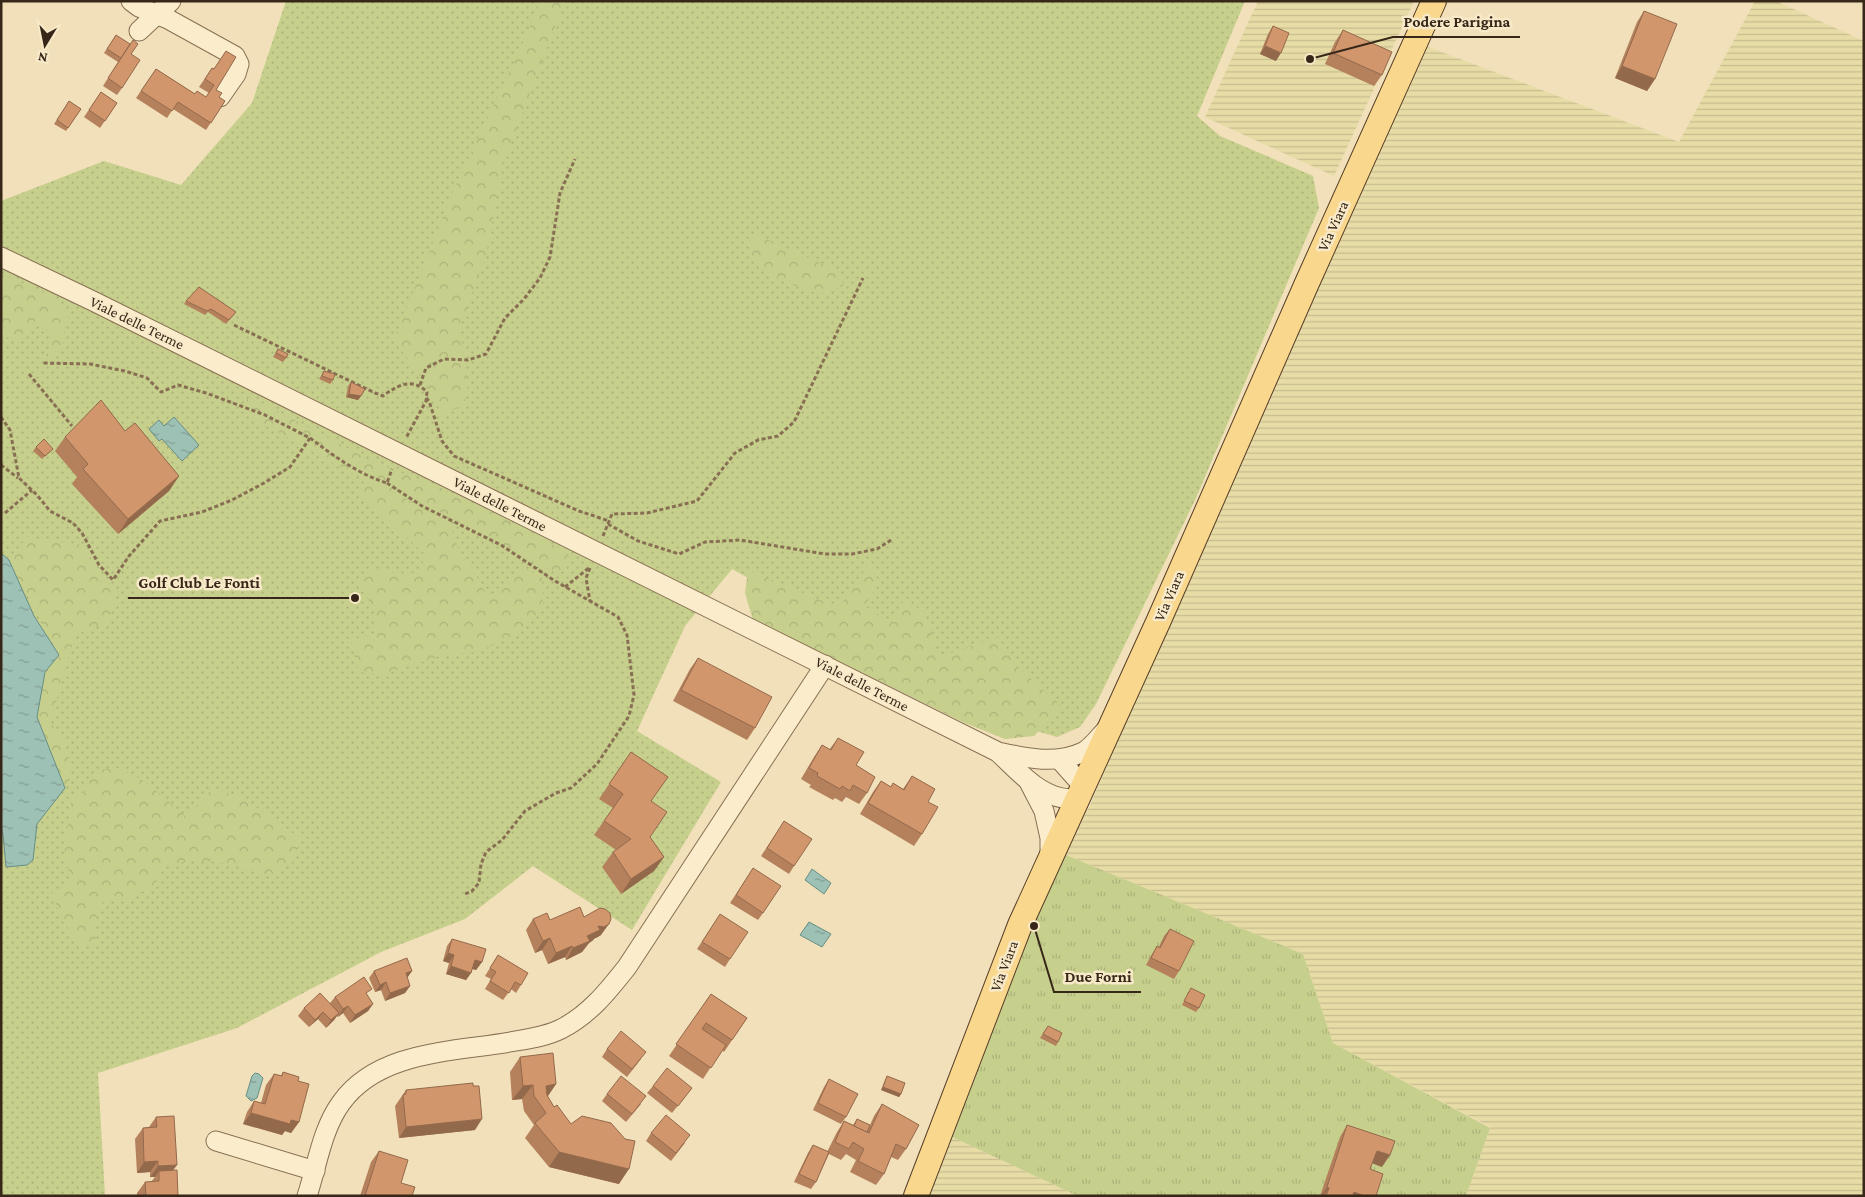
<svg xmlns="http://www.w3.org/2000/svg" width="1865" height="1197" viewBox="0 0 1865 1197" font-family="'Crimson Pro',serif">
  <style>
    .farmland { fill: url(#farmland-rules) }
    .grass { fill: url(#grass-dots) }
    .forest { fill: url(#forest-crowns) }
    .park { fill: url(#park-tufts) }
    .water { fill: url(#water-ripples); stroke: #668e84 }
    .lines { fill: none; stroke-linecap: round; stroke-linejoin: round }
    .minor-casing { stroke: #886f53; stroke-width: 21 }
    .major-casing { stroke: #553d28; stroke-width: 26 }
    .path { stroke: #886f53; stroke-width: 3; stroke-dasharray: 4 2.5; stroke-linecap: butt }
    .minor { stroke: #fbedcc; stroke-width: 19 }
    .major { stroke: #f9d78c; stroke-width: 24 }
    .wall { fill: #b5815d }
    .shaded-wall { fill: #93694c }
    .building { fill: #d2966c; stroke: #93694c }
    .labels { text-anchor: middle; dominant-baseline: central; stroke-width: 5; stroke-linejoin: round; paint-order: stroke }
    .street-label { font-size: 15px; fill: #362719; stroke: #f8eac9 }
    .leader { fill: none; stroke: #362719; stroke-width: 2 }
    .callout-dot { fill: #362719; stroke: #f8eac9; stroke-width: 2 }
    .callout-label { font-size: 16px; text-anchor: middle; font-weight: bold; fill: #362719; stroke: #f8eac9; stroke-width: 5; stroke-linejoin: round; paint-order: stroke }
  </style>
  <defs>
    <pattern id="farmland-rules" width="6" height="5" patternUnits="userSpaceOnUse" patternTransform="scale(1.25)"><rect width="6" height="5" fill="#e7dca6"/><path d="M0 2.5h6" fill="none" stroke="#c7bd8e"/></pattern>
    <pattern id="grass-dots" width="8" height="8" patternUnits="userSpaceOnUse" patternTransform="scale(1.25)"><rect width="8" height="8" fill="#c7cf8d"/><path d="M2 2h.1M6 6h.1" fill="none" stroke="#acb279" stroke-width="1.8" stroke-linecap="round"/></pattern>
    <pattern id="forest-crowns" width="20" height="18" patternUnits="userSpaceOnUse" patternTransform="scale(1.25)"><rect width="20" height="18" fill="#c7cf8d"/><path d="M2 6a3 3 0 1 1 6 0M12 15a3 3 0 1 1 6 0" fill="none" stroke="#acb279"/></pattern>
    <pattern id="park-tufts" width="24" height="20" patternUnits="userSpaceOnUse" patternTransform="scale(1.25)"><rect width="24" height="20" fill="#c7cf8d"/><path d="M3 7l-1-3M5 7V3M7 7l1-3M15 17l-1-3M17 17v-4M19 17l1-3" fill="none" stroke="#acb279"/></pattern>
    <pattern id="water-ripples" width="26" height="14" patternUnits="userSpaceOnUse" patternTransform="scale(1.25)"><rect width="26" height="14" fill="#9ec1b6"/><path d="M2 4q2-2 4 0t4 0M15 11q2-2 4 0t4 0" fill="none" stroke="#829d93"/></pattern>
  </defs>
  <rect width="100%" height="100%" fill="#f1e0b9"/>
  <g class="farmland">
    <path d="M1258 1H1414L1334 176 1205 117Z"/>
    <path d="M1755 1H1776L1864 41V1196H1466L1490 1127 1333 1043 1303 954 1059 852 1089 808 1415 42 1679 142Z"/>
    <path d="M933 1128 1078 1196H908Z"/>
  </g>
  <path class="grass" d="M286 1H1245L1197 116 1220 136 1313 176 1319 208 1196 498 1096 704 1080 727 1057 737 1013 724 732 569 685 626 637 731 721 782 632 930 533 866 465 919 381 952 237 1028 98 1073 105 1196H1V201L104 161 181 185 252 103Z"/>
  <g class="forest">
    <path d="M541 1H565L503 164 486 255 460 327 468 384 465 403 443 416C430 388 413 364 394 341L453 191 521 47Z"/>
    <path d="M753 233 837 271 844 285C838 288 831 292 826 293 810 295 761 273 752 260 747 251 750 242 753 233Z"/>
    <path d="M1 274 41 291 69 315 60 355 45 359 53 337 36 320 20 340 1 336Z"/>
    <path d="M247 399 262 403 375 463 433 484 521 527 568 553 569 561 566 569 558 571 546 568 436 510 390 491 449 521 458 548 479 580 487 596 502 589 523 567 542 578 543 608 535 619 511 637 477 652 446 654 385 674 358 672 351 639 374 636C382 611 369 602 356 582L372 570 409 574 422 570 424 553 358 493 363 486 379 487 340 467 245 414Z"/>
    <path d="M26 537 82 545 116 595 108 622 77 634 69 654 51 722 65 745 72 776 65 788 37 717 45 672 59 655 9 560 14 558Z"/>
    <path d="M871 561 879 584 864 606 894 623 904 599 925 613 939 657 998 637 1015 665 1063 707 1034 736 1005 739 965 723 753 620 745 593 748 570 837 607 847 597Z"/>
    <path d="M119 768 146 782 186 817 212 789 242 797 300 838 294 861 271 877C235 865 202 853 164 867L154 886 123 901H103L95 919 96 949 80 944 61 919 52 892 72 882 64 856 71 802 83 792 95 770Z"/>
  </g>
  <path class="park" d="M1059 852 1303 954 1333 1043 1490 1128 1466 1196H1078L933 1128Z"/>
  <g class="water">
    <path d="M174 417 199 445 182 461 162 439 159 441 149 429 159 420 164 426Z"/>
    <path d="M1 553 9 560 34 616 59 655 45 672 37 717 65 788 37 824 33 860 27 865 6 867 3 834 1 827Z"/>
    <path d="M812 869 831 883 824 894 805 880Z"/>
    <path d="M809 922 831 934 822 947 800 935Z"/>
    <path d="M255 1073 259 1074 263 1078 257 1098 251 1101 246 1096 252 1076Z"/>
  </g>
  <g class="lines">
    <g class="minor-casing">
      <g id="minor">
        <path d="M131 1 139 7 168 19 235 56 239 64 236 74 220 97"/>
        <path d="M139 31 171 1"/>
        <path d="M1 257 95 302 998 752C1026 758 1056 765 1083 752 1091 748 1099 737 1106 730"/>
        <path d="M999 753C1020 773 1046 804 1078 798"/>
        <path d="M1059 759 1083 786"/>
        <path d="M1029 782 1044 811 1050 838V858"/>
        <path d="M216 1141 315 1171"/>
        <path d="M307 1196C317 1166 322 1129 341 1103 378 1051 453 1052 510 1042 527 1039 545 1037 561 1029 589 1015 608 991 627 967L825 665"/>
      </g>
    </g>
    <g class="major-casing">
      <path id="major" d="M916 1196 1020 925 1159 620 1307 283 1434 1"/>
    </g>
    <g class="path">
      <path d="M234 325 375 393 383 396C398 385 412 377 427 392L426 401 406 438"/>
      <path d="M29 374 72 426"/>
      <path d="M420 385 426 368 444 359 468 360 486 354 505 318 524 299 540 278 550 257 560 193 575 159"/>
      <path d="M426 398 429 401 442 441 454 456 579 511 609 521"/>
      <path d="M1 417 10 430 19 478 37 495 50 511 73 523 82 533 99 565 113 580 129 556 160 521 202 512 232 500 264 483 290 467 310 438 265 415 206 393 178 385 161 392 147 378 125 371 90 364 42 363"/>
      <path d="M310 438C334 456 358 474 387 483L392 469"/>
      <path d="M1 465 18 478"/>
      <path d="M387 483 422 506 501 545 555 581 618 617 627 635 634 695 629 716 597 764 571 788 556 793 525 811 502 840 486 852 481 864 479 883 472 891 465 894"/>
      <path d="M5 513 32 490"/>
      <path d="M608 524 638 541 679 554 705 542 740 540 825 554H852L877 549 891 540"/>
      <path d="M603 536 612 514 647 513 697 501 735 453 758 440 778 436 794 422 863 278"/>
      <path d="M590 568 586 578 590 601"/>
      <path d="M565 587 590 567"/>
    </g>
    <use href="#minor" class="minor"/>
    <use href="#major" class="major"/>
  </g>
  <g class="wall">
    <path d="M1644 11 1655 79 1647 91 1615 78 1637 22Z"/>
    <path d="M1273 26 1276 61 1260 54 1268 34Z"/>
    <path d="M1343 30 1382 75 1374 86 1325 64 1335 42Z"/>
    <path d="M116 35 131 54 122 88 117 95 103 86 118 62 104 53Z"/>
    <path d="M226 51 216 90 219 97 225 101 206 130 173 109 167 118 136 98 156 69 195 94 206 97 209 93 199 87 212 68 214 69Z"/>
    <path d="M101 92 117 103 100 128 84 117Z"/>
    <path d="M69 101 81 109 66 131 54 124Z"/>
    <path d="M186 301 236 312 226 324 208 312 205 315 184 304Z"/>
    <path d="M278 349 286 358 283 362 273 357Z"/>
    <path d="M324 371 333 380 330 384 319 379Z"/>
    <path d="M351 382 361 396 358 400 346 397 348 386Z"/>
    <path d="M125 431 179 476 169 491 118 534 72 484 77 477 55 451 65 437Z"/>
    <path d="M36 447 50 452 42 459 33 451Z"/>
    <path d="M698 658 755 728 747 740 673 701 690 669Z"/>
    <path d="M838 738 856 765 867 793 859 804 846 797 842 802 835 798 833 800 809 787 811 785 801 779 814 757 822 745 829 750Z"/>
    <path d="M631 752 651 801 650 837 664 857 654 871 621 894 602 867 613 852 616 850 594 835 613 808 599 799Z"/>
    <path d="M912 776 928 802 922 834 914 846 860 814 873 792 881 781 891 787 893 783 903 789Z"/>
    <path d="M779 829 794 866 789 874 761 856Z"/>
    <path d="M748 876 763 913 758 920 730 903Z"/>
    <path d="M584 917 601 935 596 938H595L592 941 589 943 582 952 566 960 565 957 548 964 542 950 535 953 526 930 533 919 550 920Z"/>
    <path d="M715 922 730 959 725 967 697 949Z"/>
    <path d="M1170 929 1179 971 1174 979 1146 965 1152 954 1157 946 1159 947 1164 936Z"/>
    <path d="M452 939 482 962 476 970 472 969 471 973 466 980 446 974 449 963 443 961 447 946Z"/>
    <path d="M498 955 521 985 516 993 511 989 503 1000 485 989 491 979 485 976Z"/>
    <path d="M374 971H412L407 978 410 986 405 993 385 1001 381 990 375 992 369 978Z"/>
    <path d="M1191 988 1199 1008 1196 1012 1182 1005Z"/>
    <path d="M711 994 747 1018 724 1052 722 1050 703 1079 669 1056Z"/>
    <path d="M367 995 373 1004 368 1011 350 1023 343 1013 338 1017 337 1016 334 1020 326 1028 318 1019 309 1027 298 1016 304 1008 330 1003 335 997Z"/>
    <path d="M1048 1026 1058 1042 1056 1046 1040 1038Z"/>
    <path d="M607 1049 641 1059 627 1077 602 1057Z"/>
    <path d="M520 1057 556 1084 547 1097 554 1107 571 1124 619 1184 549 1167 525 1138 534 1125 524 1111 522 1099 512 1100 510 1072Z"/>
    <path d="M283 1072 298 1081 299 1122 291 1133 285 1131 282 1135 243 1124 247 1112 254 1101 261 1103 266 1085 274 1074 281 1076Z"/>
    <path d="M887 1076 901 1094 899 1097 881 1090 885 1080Z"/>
    <path d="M829 1079 846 1117 841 1124 813 1110 824 1087Z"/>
    <path d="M653 1086 692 1088 672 1113 647 1093Z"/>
    <path d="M406 1090 475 1130 399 1138 395 1106Z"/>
    <path d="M607 1094 641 1104 626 1122 602 1101Z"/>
    <path d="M882 1104 906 1149 898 1160 891 1157 884 1174 876 1185 850 1172 856 1160 846 1154 841 1160 829 1154 816 1182 811 1189 794 1182 808 1153 813 1145 827 1152 837 1132 844 1121 853 1125 857 1119 870 1125 874 1116Z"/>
    <path d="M156 1117 173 1170 178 1196H137V1193L145 1182H151L155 1177H150V1172L137 1173 135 1139 143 1128 149 1127Z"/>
    <path d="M1347 1125 1382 1167 1372 1163 1370 1169 1376 1196H1320L1340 1137Z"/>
    <path d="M651 1133 685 1143 671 1161 646 1141Z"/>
    <path d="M379 1151 401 1183 412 1196H360L371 1162Z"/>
  </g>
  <g class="shaded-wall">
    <path d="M1265 46 1281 53 1276 61 1260 54Z"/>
    <path d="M1622 66 1655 79 1647 91 1615 78Z"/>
    <path d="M349 394 361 396 358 400 346 397Z"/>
    <path d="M179 476 169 491 118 534 128 519Z"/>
    <path d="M664 857 654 871 621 894 631 879Z"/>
    <path d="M609 924 601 935 596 938H595L592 941 589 943 582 952 566 960 573 948 598 926Z"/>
    <path d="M550 938 542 950 535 953 543 941Z"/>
    <path d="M572 946 565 957 548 964 556 953Z"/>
    <path d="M448 953 454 955 449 963 443 961Z"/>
    <path d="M475 960 482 962 476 970 470 968Z"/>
    <path d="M451 966 471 973 466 980 446 974Z"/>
    <path d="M412 971 407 978 406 973Z"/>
    <path d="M386 982 381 990 375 992 380 985Z"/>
    <path d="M410 986 405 993 385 1001 390 993Z"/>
    <path d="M373 1004 368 1011 350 1023 355 1015Z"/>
    <path d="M348 1006 343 1013 338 1017 343 1009Z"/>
    <path d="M323 1012 318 1019 309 1027 315 1020Z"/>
    <path d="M339 1013 334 1020 326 1028 331 1020Z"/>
    <path d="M556 1084 546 1099V1086Z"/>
    <path d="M533 1085 522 1099 512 1100 523 1086Z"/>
    <path d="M883 1087 901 1094 899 1097 881 1090Z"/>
    <path d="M251 1113 291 1120 299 1122 291 1133 285 1131 282 1135 243 1124Z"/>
    <path d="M482 1119 475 1130 399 1138 406 1127Z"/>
    <path d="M1377 1151 1390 1155 1382 1167 1369 1162Z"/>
    <path d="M559 1152 629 1169 619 1184 549 1167Z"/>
    <path d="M158 1161 150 1172 137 1173 144 1162Z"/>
    <path d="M177 1165 169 1176 159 1171 155 1177H150L158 1166Z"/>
    <path d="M1327 1187 1329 1188 1323 1196H1321Z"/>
    <path d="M1354 1192 1364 1196H1352Z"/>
  </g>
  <g class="building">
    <path d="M1644 11 1677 24 1655 79 1622 66Z"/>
    <path d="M1273 26 1289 33 1281 53 1265 46Z"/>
    <path d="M1343 30 1392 52 1382 75 1333 53Z"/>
    <path d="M116 35 130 44 121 58 107 49Z"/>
    <path d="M133 40 138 44 131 54 140 60 122 88 108 78Z"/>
    <path d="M226 51 236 57 216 90 222 93 219 97 225 101 211 123 178 102 172 111 141 91 156 69 195 94 197 91 206 97 214 85 205 79 212 68 214 69Z"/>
    <path d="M101 92 117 103 105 121 89 110Z"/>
    <path d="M69 101 81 109 68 128 57 120Z"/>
    <path d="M199 287 236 312 229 320 211 309 207 311 186 301Z"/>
    <path d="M278 349 288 354 286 358 276 353Z"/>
    <path d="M324 371 335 374 333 380 322 376Z"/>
    <path d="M351 382 365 389 361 396 349 394Z"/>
    <path d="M101 400 125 431 135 423 179 476 128 519 83 469 88 464 65 437Z"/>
    <path d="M44 439 53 449 45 456 36 447Z"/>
    <path d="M698 658 772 697 755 728 681 690Z"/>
    <path d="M838 738 864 752 856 765 875 777 867 793 853 785 850 791 842 786 840 789 817 776 818 773 809 768 822 745 831 750Z"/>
    <path d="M631 752 668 777 651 801 667 812 650 837 664 857 631 879 613 852 631 839 604 821 623 794 609 784Z"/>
    <path d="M912 776 935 789 928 802 938 807 922 834 868 803 881 781 891 787 893 783 904 790Z"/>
    <path d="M784 821 812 839 794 866 767 848Z"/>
    <path d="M753 868 781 886 763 913 736 895Z"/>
    <path d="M580 907 584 917 600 908 605 909 610 913 611 919 609 924 604 927 598 926 600 930 587 936 590 941 573 948 572 946 556 953 550 938 543 941 533 919 547 913 550 920Z"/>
    <path d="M720 914 748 932 730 959 702 942Z"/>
    <path d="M1170 929 1194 941 1179 971 1151 958 1157 946 1160 948Z"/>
    <path d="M452 939 486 949 482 962 475 960 471 973 451 966 454 955 448 953Z"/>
    <path d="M498 955 528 973 521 985 515 982 509 993 490 981 496 972 490 968Z"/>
    <path d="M407 958 412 971 406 973 410 986 390 993 386 982 380 985 374 971Z"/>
    <path d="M364 977 372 989 366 993 373 1004 355 1015 348 1006 343 1009 335 997Z"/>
    <path d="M1191 988 1205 995 1199 1008 1184 1001Z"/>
    <path d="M320 993 339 1013 331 1020 323 1012 315 1020 304 1008Z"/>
    <path d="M711 994 747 1018 732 1040 706 1023 702 1029 726 1045 711 1068 676 1044Z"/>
    <path d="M1048 1026 1062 1033 1058 1042 1043 1034Z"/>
    <path d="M621 1031 646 1052 632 1069 607 1049Z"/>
    <path d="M553 1053 556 1084 546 1086 547 1095 554 1107 557 1105 571 1124 582 1116 611 1123 625 1139 635 1141 629 1169 559 1152 535 1123 546 1113 534 1096 533 1085 523 1086 520 1057Z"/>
    <path d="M667 1068 692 1088 678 1106 653 1086Z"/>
    <path d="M283 1072 299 1077 298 1081 309 1084 299 1122 291 1120 290 1124 251 1113 254 1101 265 1104 274 1074 282 1076Z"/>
    <path d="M621 1076 646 1096 632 1114 607 1094Z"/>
    <path d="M887 1076 905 1083 901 1094 883 1087Z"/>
    <path d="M829 1079 858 1094 846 1117 818 1103Z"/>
    <path d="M473 1083V1086H479L482 1119 406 1127 403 1095 406 1094V1090Z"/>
    <path d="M882 1104 919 1125 906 1149 896 1144 884 1174 858 1161 864 1149 853 1142 849 1149 835 1142 844 1121 869 1133Z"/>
    <path d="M666 1115 690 1135 676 1153 651 1133Z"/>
    <path d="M174 1116 177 1165 158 1166V1161L144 1162 143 1128 157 1127 156 1117Z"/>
    <path d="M857 1119 870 1125 867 1132 854 1126Z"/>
    <path d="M1347 1125 1395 1141 1390 1155 1377 1151 1370 1169 1383 1174 1376 1196H1364L1354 1192 1353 1196H1326L1329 1188 1327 1187Z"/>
    <path d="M813 1145 829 1152 816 1182 799 1174Z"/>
    <path d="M379 1151 408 1160 401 1183 415 1187 412 1196H365Z"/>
    <path d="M177 1170 178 1196H146L145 1182 159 1181V1171Z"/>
  </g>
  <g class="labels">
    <g class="street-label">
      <text transform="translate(1333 226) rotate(-65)">Via Viara</text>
      <text transform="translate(137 323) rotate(26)">Viale delle Terme</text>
      <text transform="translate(500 504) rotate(27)">Viale delle Terme</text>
      <text transform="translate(1169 596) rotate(-66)">Via Viara</text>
      <text transform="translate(862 684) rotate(27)">Viale delle Terme</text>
      <text transform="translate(1004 966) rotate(-69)">Via Viara</text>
    </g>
  </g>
  <path class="leader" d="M1310 59L1393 37H1520M355 598L270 598H128M1034 926L1054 992H1141"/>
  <g class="callout-dot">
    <circle cx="1310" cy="59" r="5"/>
    <circle cx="355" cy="598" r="5"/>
    <circle cx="1034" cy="926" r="5"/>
  </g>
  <g class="callout-label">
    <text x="1457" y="27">Podere Parigina</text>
    <text x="199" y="588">Golf Club Le Fonti</text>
    <text x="1098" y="982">Due Forni</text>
  </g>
  <rect width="1865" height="1197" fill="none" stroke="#362719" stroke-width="5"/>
  <g transform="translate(45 45) rotate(190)" stroke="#f8eac9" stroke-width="4" paint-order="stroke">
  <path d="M0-4L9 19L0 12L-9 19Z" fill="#362719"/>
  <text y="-8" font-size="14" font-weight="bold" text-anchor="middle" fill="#362719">N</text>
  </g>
</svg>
